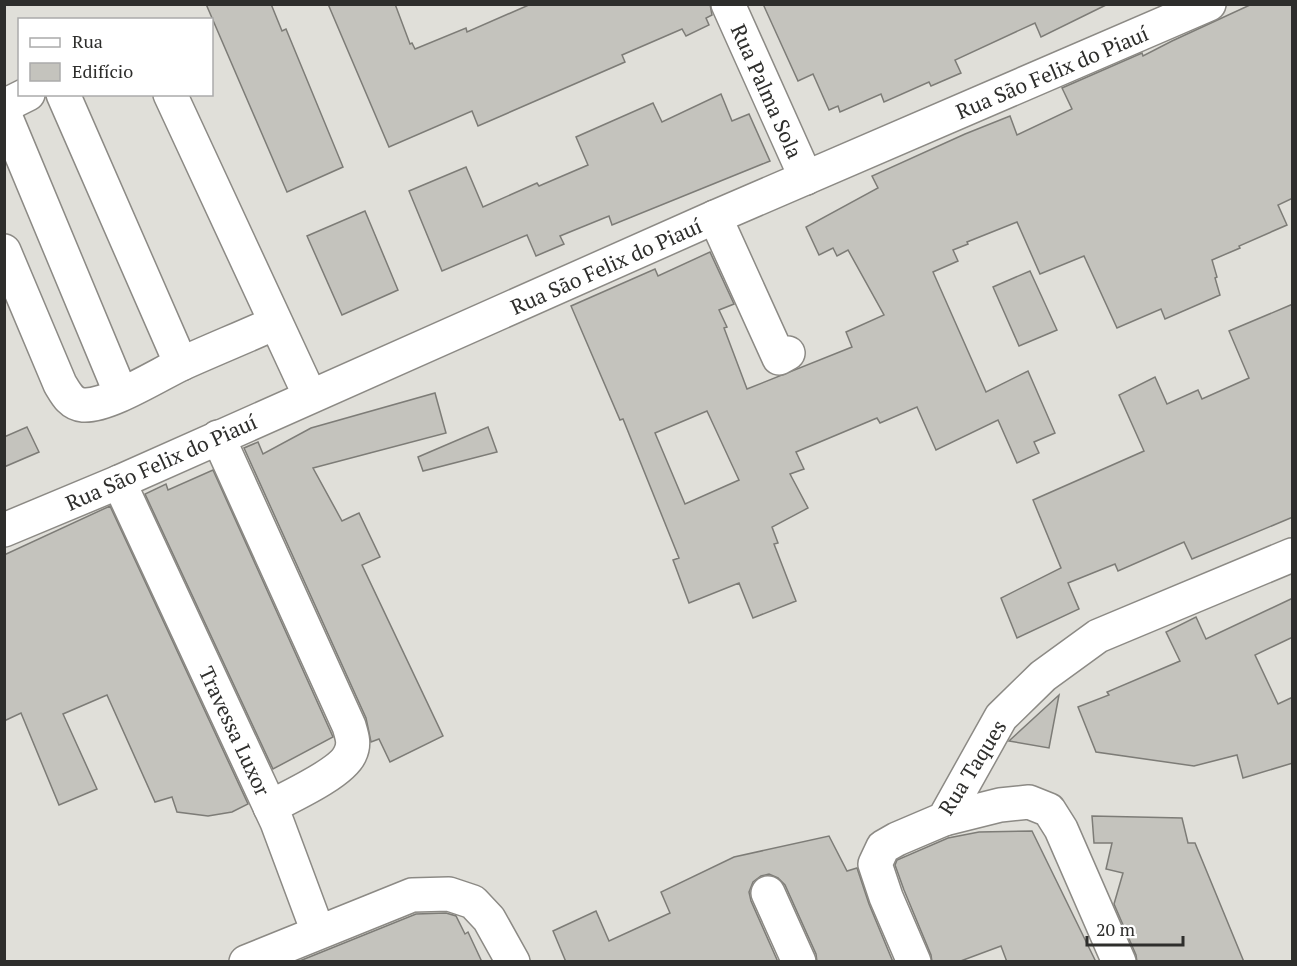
<svg xmlns="http://www.w3.org/2000/svg" width="1297" height="966" viewBox="0 0 1297 966" font-family="'PT Serif',serif">
  <style>
    .building { fill: #c4c3bd; stroke: #7d7c77; stroke-width: 1.5; fill-rule: evenodd }
    .lines { fill: none; stroke-linecap: round; stroke-linejoin: round }
    .minor-casing { stroke: #8c8a85; stroke-width: 36 }
    .minor { stroke: #fff; stroke-width: 33 }
    .labels { text-anchor: middle; dominant-baseline: central; stroke-width: 4.5; stroke-linejoin: round; paint-order: stroke }
    .street-label { font-size: 21px; fill: #2e2e2c; stroke: #fff }
  </style>
  <rect width="100%" height="100%" fill="#e0dfd9"/>
  <g class="building">
    <path d="M206 4H271L282 31 286 29 343 167 287 192Z"/>
    <path d="M328 4H395L410 44 412 43 415 49 466 28 467 32 531 4H710L712 15 706 18 709 25 686 36 682 29 622 55 625 62 478 126 472 111 389 147Z"/>
    <path d="M763 4H1108L1041 37 1035 23 955 60 961 73 931 86 929 82 884 102 881 94 840 112 838 106 829 110 813 74 798 81Z"/>
    <path d="M1252 4H1293V198L1278 205 1287 225 1239 246 1240 248 1212 260 1217 277 1215 278 1220 295 1165 319 1161 309 1117 328 1084 256 1040 274 1017 222 967 242 968 244 953 250 958 261 933 272 986 392 1028 371 1055 433 1034 442 1039 453 1017 463 998 420 936 450 917 407 880 423 877 418 796 452 804 469 790 474 808 508 772 527 778 543 774 544 796 601 753 618 739 583 689 603 673 560 679 558 623 419 620 420 571 306 655 269 658 276 710 252 734 304 719 310 727 327 724 328 747 389 852 347 846 332 884 315 848 250 837 256 833 248 819 255 806 227 878 188 872 176 965 134 1010 116 1017 135 1072 109 1062 88 1142 53 1143 56 1172 41ZM707 411 739 480 685 504 655 433Z"/>
    <path d="M721 94 732 121 749 114 770 161 612 225 609 216 560 236 564 244 536 256 527 235 442 271 409 191 466 167 483 207 537 183 539 186 588 165 576 137 653 103 662 122Z"/>
    <path d="M365 211 398 290 342 315 307 236Z"/>
    <path d="M1030 271 1057 330 1019 346 993 287Z"/>
    <path d="M1293 304V517L1192 559 1184 542 1118 571 1115 564 1068 583 1079 609 1017 638 1001 598 1061 568 1033 500 1144 451 1119 395 1155 377 1167 404 1198 390 1202 399 1249 378 1229 331Z"/>
    <path d="M435 393 446 433 313 468 342 521 359 513 380 557 362 565 443 736 390 762 379 739 371 742 366 718 244 448 258 442 263 454 311 428Z"/>
    <path d="M27 427 39 452 4 467V437Z"/>
    <path d="M488 427 497 452 423 471 418 457Z"/>
    <path d="M213 470 333 737 273 769 145 494 166 484 168 490Z"/>
    <path d="M110 506 248 804 232 812 208 816 177 812 172 797 155 802 107 695 63 714 97 789 59 805 21 713 4 721V555Z"/>
    <path d="M1293 598V637L1255 655 1278 704 1293 697V763L1243 778 1237 755 1194 766 1096 752 1078 707 1109 695 1107 692 1180 661 1166 632 1196 617 1206 639Z"/>
    <path d="M1059 695 1049 748 1009 741 1010 740Z"/>
    <path d="M1092 816 1182 818 1188 843H1195L1244 962H1137L1136 955 1114 904 1123 873 1106 869 1112 843H1094Z"/>
    <path d="M1032 831 1096 962H1007L1001 946 958 962H932L931 955 904 890 895 865 897 860 948 838 979 832Z"/>
    <path d="M829 836 847 871 857 868 869 904 893 962H817L816 954 785 885 778 878 769 874 761 876 753 882 749 892 751 901 778 962H566L553 931 596 911 609 941 670 913 661 892 734 857Z"/>
    <path d="M446 913 456 916 465 934 468 932 482 962H297L416 914Z"/>
  </g>
  <g class="lines">
    <g class="minor-casing">
      <g id="minor">
        <path d="M728 4 806 178"/>
        <path d="M63 94 181 364"/>
        <path d="M170 94 310 396"/>
        <path d="M4 106 28 94"/>
        <path d="M4 113 121 394"/>
        <path d="M715 217 779 358 788 353"/>
        <path d="M4 251 60 384C66 394 71 404 83 405 107 407 158 375 181 364 212 350 244 337 275 323"/>
        <path d="M218 437 349 726C352 736 355 744 350 754 342 773 289 797 270 807"/>
        <path d="M119 482 277 822 318 932"/>
        <path d="M4 530 119 482 715 217 1209 4"/>
        <path d="M944 819 1000 805 1029 802 1049 810 1061 829 1119 962"/>
        <path d="M768 893 799 962"/>
        <path d="M246 962 412 895 449 894 473 902 489 919 513 962"/>
        <path d="M914 962 886 897 875 864 883 847 897 839 944 819 1001 717 1043 676 1098 636 1292 555"/>
      </g>
    </g>
    <use href="#minor" class="minor"/>
  </g>
  <g class="labels">
    <g class="street-label">
      <text transform="translate(1052 72) rotate(-23)">Rua São Felix do Piauí</text>
      <text transform="translate(767 91) rotate(66)">Rua Palma Sola</text>
      <text transform="translate(606 266) rotate(-24)">Rua São Felix do Piauí</text>
      <text transform="translate(161 462) rotate(-24)">Rua São Felix do Piauí</text>
      <text transform="translate(235 731) rotate(65)">Travessa Luxor</text>
      <text transform="translate(972 767) rotate(-58)">Rua Taques</text>
    </g>
  </g>
  <rect width="1297" height="966" fill="none" stroke="#2e2e2c" stroke-width="12"/>
  <rect x="18" y="18" width="195" height="78" fill="#ffffff" stroke="#ababab" stroke-width="1.5"/>
  <rect x="30" y="38" width="30" height="9" fill="#ffffff" stroke="#ababab" stroke-width="1.5"/>
  <text x="72" y="48" font-size="18" fill="#2e2e2c">Rua</text>
  <rect x="30" y="63" width="30" height="18" fill="#c4c3bd" stroke="#ababab" stroke-width="1.5"/>
  <text x="72" y="78" font-size="18" fill="#2e2e2c">Edifício</text>
  <path d="M1087 936v9h96v-9" fill="none" stroke="#2e2e2c" stroke-width="3"/>
  <text x="1096" y="936" font-size="18" fill="#2e2e2c" stroke="#ffffff" stroke-width="4.5" paint-order="stroke">20 m</text>
</svg>
